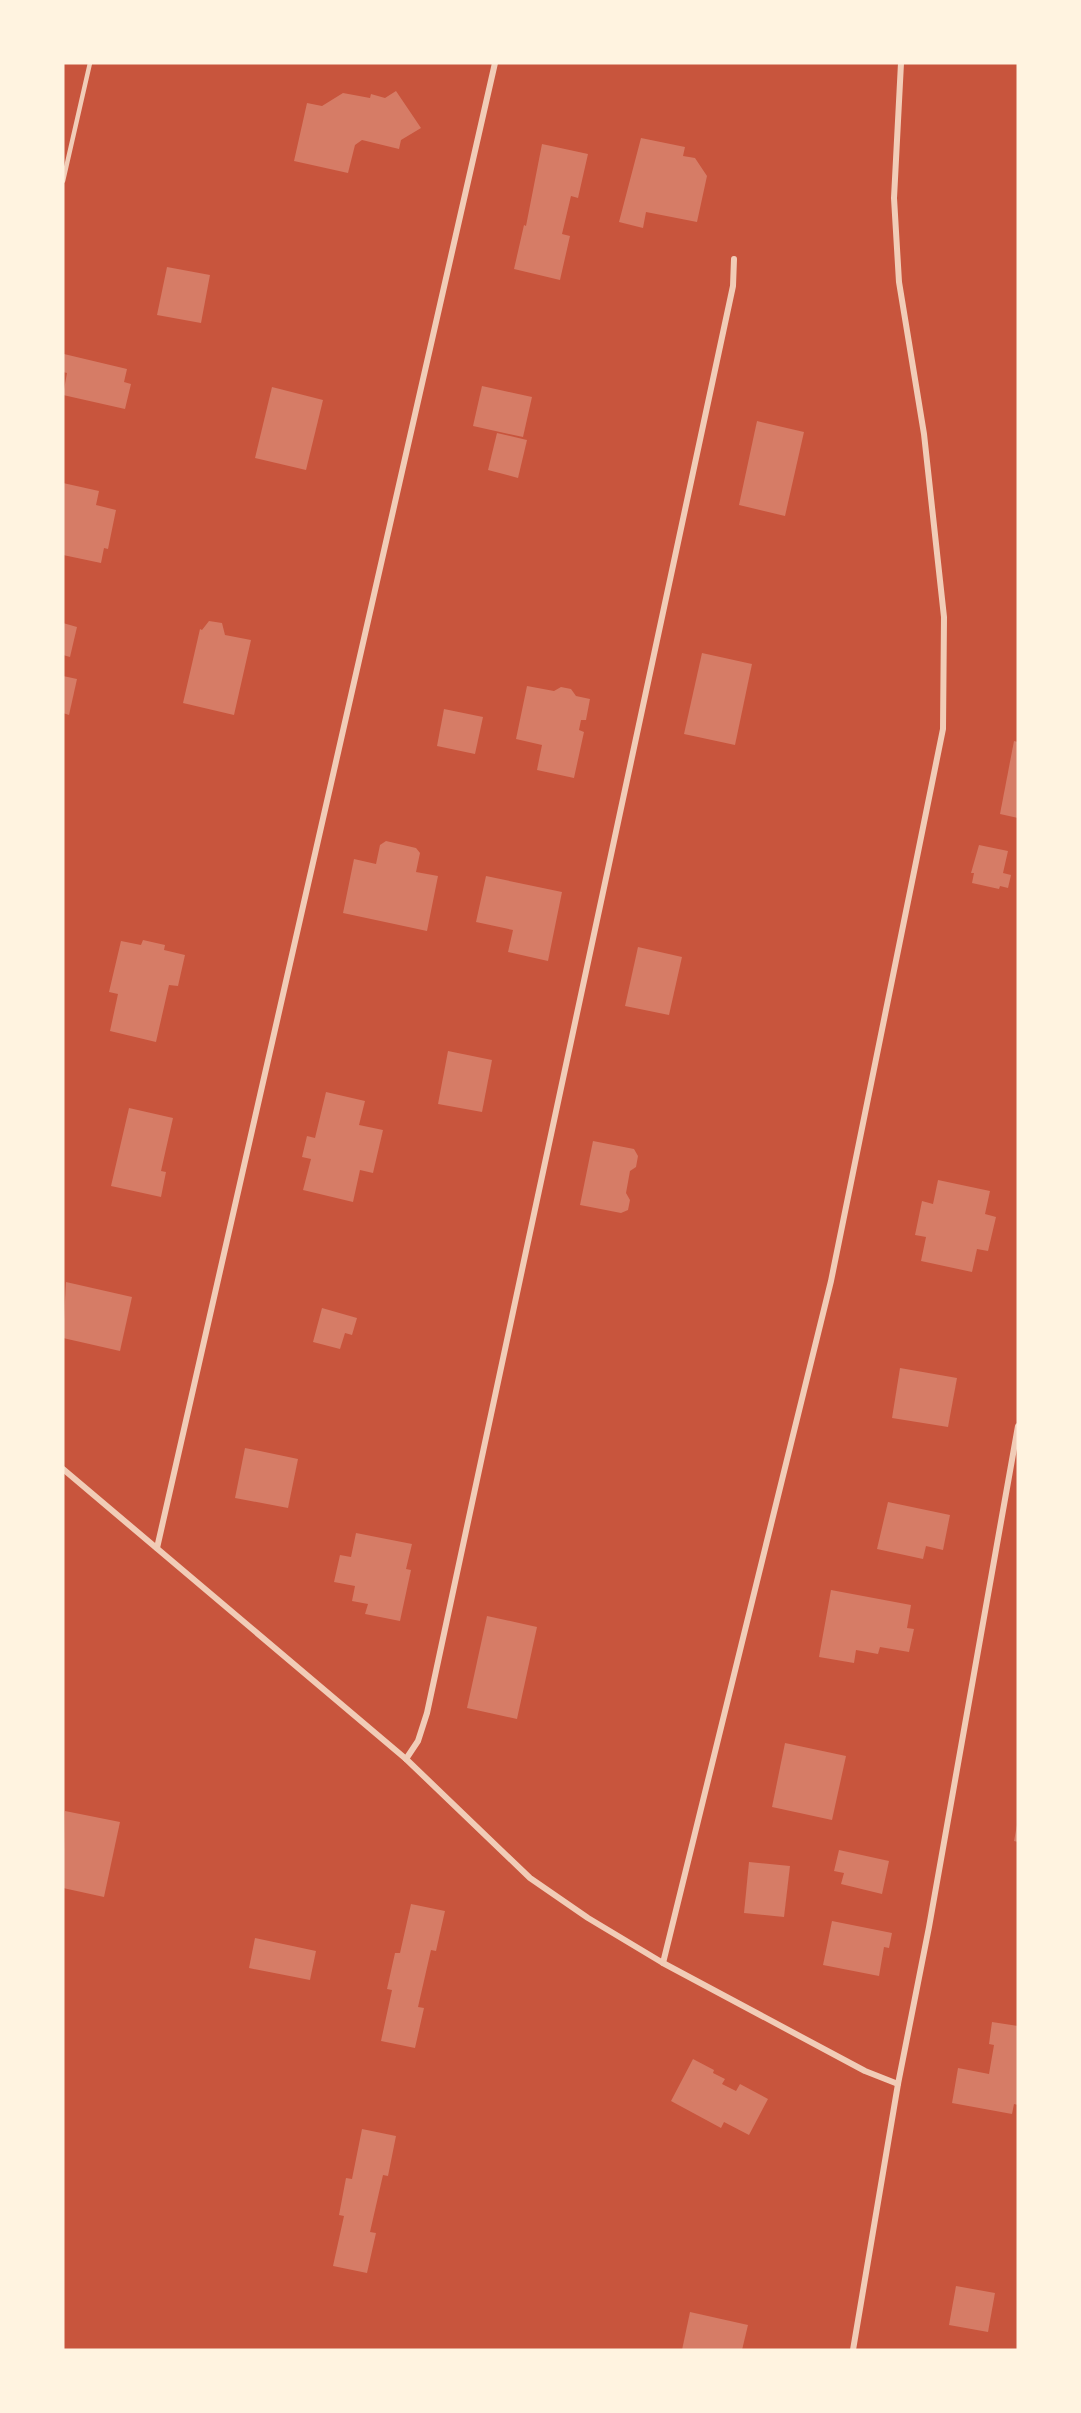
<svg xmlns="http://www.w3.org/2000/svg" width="1081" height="2413" viewBox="0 0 1081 2413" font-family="Barlow,sans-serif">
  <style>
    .building { fill: #d67c66 }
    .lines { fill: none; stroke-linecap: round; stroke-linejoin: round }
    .service { stroke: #f1ccb7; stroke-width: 4.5 }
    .minor { stroke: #f1ccb7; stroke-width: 6 }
  </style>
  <rect width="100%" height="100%" fill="#c8553d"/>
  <g class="building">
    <path d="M396 91 421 128 401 140 399 149 362 140 355 145 348 173 294 161 307 103 322 106 343 93 370 98 371 94 385 98Z"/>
    <path d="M641 138 685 147 683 156 695 158 707 176 697 222 646 212 643 228 619 222Z"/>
    <path d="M542 144 588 154 578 198 571 196 562 234 570 236 560 280 514 269 524 225 526 226Z"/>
    <path d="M167 267 210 275 201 323 157 315Z"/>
    <path d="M64 354 127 369 124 382 131 384 125 409 63 395 67 373 63 372Z"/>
    <path d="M482 386 532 397 523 437 473 426Z"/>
    <path d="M272 387 323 400 306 470 255 458Z"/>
    <path d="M757 421 804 432 785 516 739 505Z"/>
    <path d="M497 433 527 440 518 478 488 470Z"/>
    <path d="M63 483 99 491 96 505 116 510 108 549 104 548 101 563 63 555Z"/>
    <path d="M209 621 222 623 225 635 251 640 234 715 183 703 200 629 202 630Z"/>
    <path d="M63 623 77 627 70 657 63 655Z"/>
    <path d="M702 653 752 664 735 745 684 734Z"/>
    <path d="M63 676 77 679 69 715 63 713Z"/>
    <path d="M527 686 554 691 561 687 571 689 576 696 590 699 586 720H581L579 730 584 732 574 778 537 770 542 745 516 739Z"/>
    <path d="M444 709 483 717 475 754 437 746Z"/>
    <path d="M1014 741 1018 742V818L1000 814Z"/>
    <path d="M386 841 416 848 420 853 416 872 438 876 427 931 343 913 354 859 376 864 380 845Z"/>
    <path d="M979 845 1008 851 1003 873 1011 875 1008 888 1000 886 999 889 972 883 974 873H971Z"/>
    <path d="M486 876 562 892 548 961 508 952 513 930 476 922Z"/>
    <path d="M143 940 165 945 164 950 185 955 178 986 169 985 156 1042 110 1031 118 994 109 992 121 941 141 945Z"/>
    <path d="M638 947 682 957 669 1015 625 1006Z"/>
    <path d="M448 1051 492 1060 482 1112 438 1104Z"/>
    <path d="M326 1092 365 1101 359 1125 383 1130 373 1173 360 1170 353 1202 303 1190 311 1159 302 1157 307 1136 315 1138Z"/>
    <path d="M129 1108 173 1118 161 1171 166 1172 161 1197 111 1186Z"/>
    <path d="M593 1141 634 1149 638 1156 636 1167 630 1171 626 1193 630 1200 628 1210 621 1213 580 1205Z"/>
    <path d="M938 1180 990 1191 985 1214 996 1217 988 1251 977 1249 972 1272 921 1261 926 1237 915 1235 922 1201 933 1204Z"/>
    <path d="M66 1282 132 1297 120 1351 63 1338Z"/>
    <path d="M322 1308 357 1318 352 1335 345 1333 340 1349 313 1342Z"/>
    <path d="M900 1368 957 1378 948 1427 892 1418Z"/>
    <path d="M245 1448 298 1459 288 1508 235 1498Z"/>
    <path d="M888 1502 950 1515 943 1550 926 1546 923 1559 877 1549Z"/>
    <path d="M356 1533 412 1544 406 1569 411 1570 400 1621 365 1614 368 1604 352 1601 355 1586 334 1582 340 1555 351 1557Z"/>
    <path d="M831 1590 911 1605 907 1628 914 1629 909 1652 880 1647 878 1654 856 1650 854 1663 819 1657Z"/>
    <path d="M487 1616 537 1627 517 1719 467 1708Z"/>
    <path d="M785 1743 846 1756 832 1820 772 1807Z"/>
    <path d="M65 1811 120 1822 104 1897 63 1888Z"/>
    <path d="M1017 1825H1018V1842L1014 1841Z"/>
    <path d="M839 1850 889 1861 882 1894 841 1884 844 1873 834 1871Z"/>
    <path d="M749 1862 790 1866 784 1917 744 1913Z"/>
    <path d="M411 1904 445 1911 436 1951 431 1950 418 2007 424 2008 415 2048 381 2041 392 1990 387 1989 395 1953H400Z"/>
    <path d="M832 1921 892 1933 889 1948 884 1947 879 1976 823 1965Z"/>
    <path d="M255 1938 316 1951 310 1980 249 1968Z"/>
    <path d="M992 2022 1018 2026V2105L1014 2104 1012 2114 952 2103 958 2068 989 2074 994 2045 989 2044Z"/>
    <path d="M693 2059 714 2070 713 2073 725 2079 722 2084 736 2091 740 2084 768 2099 749 2135 724 2122 721 2128 671 2101Z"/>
    <path d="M362 2129 396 2136 388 2176 383 2175 370 2232 376 2233 367 2273 333 2266 344 2216 339 2215 346 2178 352 2179Z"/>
    <path d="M956 2286 995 2293 988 2332 949 2325Z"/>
    <path d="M690 2312 748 2325 742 2350H682Z"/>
  </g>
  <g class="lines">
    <path class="service" d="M63 181 90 63"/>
    <g class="minor">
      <path d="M63 1469 406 1759 530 1878 588 1918 663 1963 865 2071 898 2084"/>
      <path d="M157 1548 495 63"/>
      <path d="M406 1759 418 1741 427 1713 733 286 734 259"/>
      <path d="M663 1963 831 1281 943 729 944 617 924 434 899 282 894 198 901 63"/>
      <path d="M853 2350 898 2084 929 1927 1018 1426"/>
    </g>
  </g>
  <rect width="1081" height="2413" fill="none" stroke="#fff3e0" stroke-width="129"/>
</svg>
